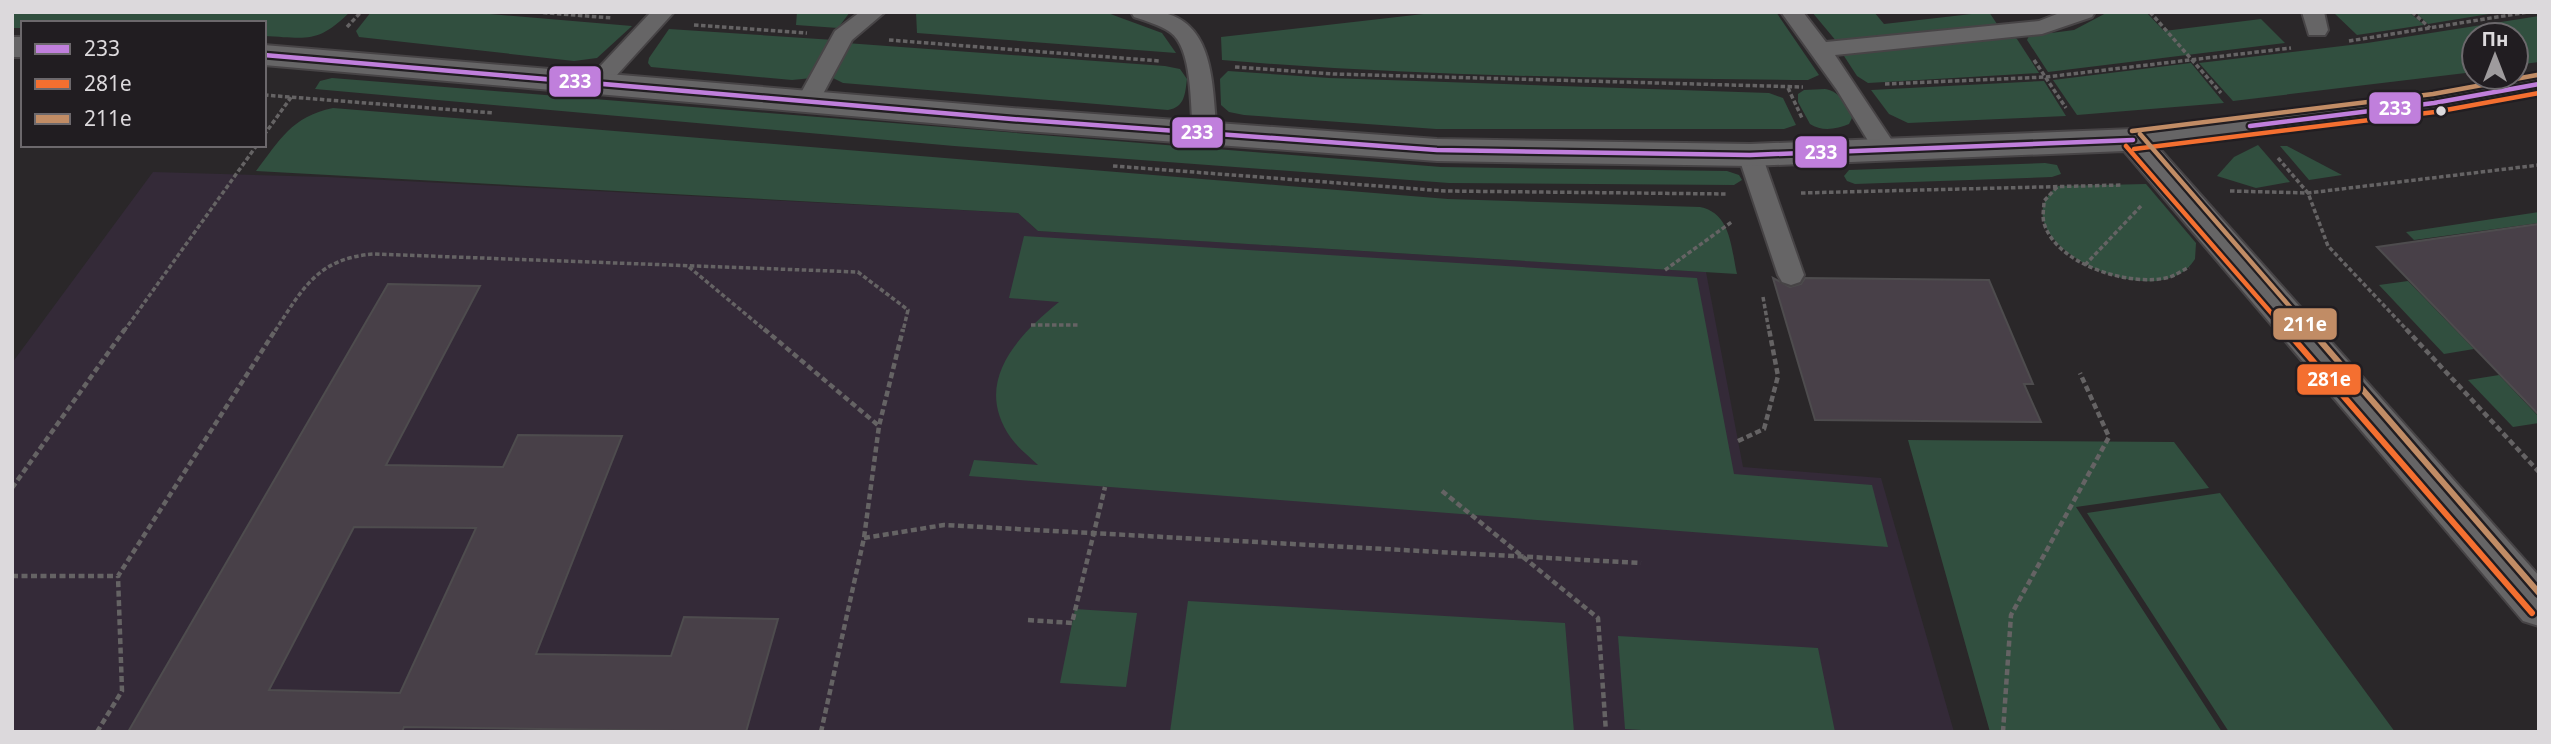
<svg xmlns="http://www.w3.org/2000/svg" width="2551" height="744" viewBox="0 0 2551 744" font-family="'Noto Sans',sans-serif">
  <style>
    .education { fill: #342a38 }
    .green { fill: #314f3f }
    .building { fill: #484048; stroke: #4e4c4e; stroke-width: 2; fill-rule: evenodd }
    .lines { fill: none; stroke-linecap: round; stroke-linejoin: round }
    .lane-casing { stroke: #474446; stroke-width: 4 }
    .secondary-casing { stroke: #474446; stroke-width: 4 }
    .path-far1 { stroke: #656364; stroke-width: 3.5; stroke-dasharray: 4.5 2.5; stroke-linecap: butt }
    .path { stroke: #656364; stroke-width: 4.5; stroke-dasharray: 6 3.5; stroke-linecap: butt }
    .lane { fill: #666566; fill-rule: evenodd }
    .secondary { fill: #666566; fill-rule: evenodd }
    .bus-1-casing { stroke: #211d21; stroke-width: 9 }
    .bus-2-far1-casing { stroke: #211d21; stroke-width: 9 }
    .bus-2-casing { stroke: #211d21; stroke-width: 11 }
    .bus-3-far1-casing { stroke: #211d21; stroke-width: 9 }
    .bus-3-casing { stroke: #211d21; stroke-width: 11 }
    .bus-1 { stroke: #c07fdc; stroke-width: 4.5 }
    .bus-2-far1 { stroke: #f46f30; stroke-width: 4.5 }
    .bus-2 { stroke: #f46f30; stroke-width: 6 }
    .bus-3-far1 { stroke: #c18c65; stroke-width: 4.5 }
    .bus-3 { stroke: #c18c65; stroke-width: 6 }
    .bus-dot { fill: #dcd9dc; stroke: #211d21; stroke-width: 2.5 }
    .line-badge { stroke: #211d21; stroke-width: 2.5 }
    .badge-label { font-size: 19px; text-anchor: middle; font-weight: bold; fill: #fff }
  </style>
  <rect width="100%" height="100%" fill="#2a2729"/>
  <path class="education" d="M153 172 327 177 1018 213 1038 231 1706 272 1743 467 1881 478 1954 732H12V363Z"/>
  <g class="green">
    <path d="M12 12H350C317 44 308 38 264 36V23H23V28H12Z"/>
    <path d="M371 12H467L632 26 597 58 574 61 359 37 356 31Z"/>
    <path d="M797 12H850L838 28 796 25Z"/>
    <path d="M916 12H1105L1162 33 1176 53 917 33Z"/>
    <path d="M1441 12H1776L1819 75 1808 80C1612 78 1417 77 1222 60L1221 37Z"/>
    <path d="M1812 12H1874L1884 24 1989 12 1997 24 1837 42Z"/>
    <path d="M2108 12H2146L2164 31 2261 19 2285 43 2048 72 2027 40 2029 36 2074 30Z"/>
    <path d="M2333 12H2409L2424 25 2357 35Z"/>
    <path d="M2415 12H2501L2428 24Z"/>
    <path d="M2539 16V62L2516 65V35H2474V72L2233 101 2199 63 2367 43Z"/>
    <path d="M669 29 834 40 812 78 792 80 651 67 648 63 649 58Z"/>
    <path d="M2010 35 2017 39 2039 73 1868 83 1857 76 1844 56 1846 53Z"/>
    <path d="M846 43 1165 66 1180 69 1187 79C1185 94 1185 107 1168 110L843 83 831 77Z"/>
    <path d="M2191 63 2224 103 2077 115 2053 80Z"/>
    <path d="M1228 71 1329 78 1769 93 1783 98 1796 125 1784 129H1436L1244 115 1229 112 1221 105 1220 79Z"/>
    <path d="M332 78 1441 167 1727 171 1739 175 1742 180 1734 185 1449 183 954 146 315 89 320 81Z"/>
    <path d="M2044 81 2066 116 1908 123 1889 114 1871 90Z"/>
    <path d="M1825 89C1839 91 1848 105 1852 118L1849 124C1837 129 1822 132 1810 124L1798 102V94L1804 90Z"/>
    <path d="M333 108 1448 199 1700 207C1731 213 1731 248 1737 274L1038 231 1018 213 256 171C280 140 291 117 333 108Z"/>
    <path d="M2258 145 2290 182 2256 188 2217 176 2234 157Z"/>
    <path d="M2280 146H2287L2342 175 2309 180Z"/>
    <path d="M2045 163 2057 165 2061 174 2052 177 1855 184 1847 181 1844 176 1849 170Z"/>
    <path d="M2146 184 2196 243 2195 259C2156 322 1992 236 2058 186Z"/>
    <path d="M2539 212V223L2414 240 2406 232Z"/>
    <path d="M1024 236 1697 278 1734 474 1872 485 1888 547 969 476 974 460 1038 465C1029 456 1019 449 1011 438 972 383 1017 336 1059 302L1009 298Z"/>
    <path d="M2408 281 2474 349 2444 354 2379 285Z"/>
    <path d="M2499 375 2539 417V423L2513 427 2468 380Z"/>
    <path d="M1908 440 2174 442 2209 488 2076 507 2222 732H1990Z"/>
    <path d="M2220 493 2395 732H2229L2087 513Z"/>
    <path d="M1188 601 1565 623 1574 732H1170Z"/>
    <path d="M1075 609 1137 613 1126 687 1060 683Z"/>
    <path d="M1618 636 1818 648 1835 732H1674L1625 729Z"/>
  </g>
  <g class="building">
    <path d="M2539 224V415L2377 247Z"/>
    <path d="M1773 278 1790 287 1801 284 1805 278 1989 280 2033 384H2024L2041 422 1815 420Z"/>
    <path d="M388 284 480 286 386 465 503 467 518 435 622 436 536 654 671 656 684 617 778 619 746 732 404 727 402 732H128ZM354 527 476 528 400 693 269 690Z"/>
  </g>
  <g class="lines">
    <g class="lane-casing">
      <g id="lane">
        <path d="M651 12H674L606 87 598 89 590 87 586 82 590 77Z"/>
        <path d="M860 12H885L852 40 816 107 808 110 800 107 796 102 835 31Z"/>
        <path d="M1131 12C1141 12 1154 10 1164 13 1216 25 1212 90 1217 132L1213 138 1205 140 1197 138 1193 132C1190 107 1193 48 1170 32 1160 25 1146 21 1134 17Z"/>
        <path d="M1781 12H1803L1826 42 2039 21 2062 12H2095L2092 17 2042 34 1835 55 1899 151 1896 157 1887 159 1878 157 1837 90Z"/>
        <path d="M2302 12H2324L2328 30 2325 35H2309Z"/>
        <path d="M1750 147 1759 149 1762 155 1804 275 1800 282 1791 285 1782 282 1778 275 1738 155 1741 149Z"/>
      </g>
    </g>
    <g class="secondary-casing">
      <g id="secondary">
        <rect x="12" y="37" width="11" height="20"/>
        <path d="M264 45 1012 108 1437 139 1750 144 2133 129 2434 93 2539 74V94L2434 113 2159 148 2539 576V626L2523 621 2124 151 1750 166 1437 161 1012 130 264 65Z"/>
      </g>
    </g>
    <g class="path-far1">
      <path d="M536 12 612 18"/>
      <path d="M2150 12 2221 93"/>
      <path d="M2412 12 2430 28"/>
      <path d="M694 25 807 33"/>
      <path d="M347 27 361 12"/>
      <path d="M889 40 1160 61"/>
      <path d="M2349 41 2528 12"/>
      <path d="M2034 60 2066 108"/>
      <path d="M1235 67 1334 74 1803 87"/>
      <path d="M1885 84 2046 77 2291 48"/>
      <path d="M1788 88 1802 118"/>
      <path d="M264 95 494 113"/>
      <path d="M264 135 292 96"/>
      <path d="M2278 158 2308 193 2328 246 2408 331"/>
      <path d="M1113 166 1445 191 1726 194"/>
      <path d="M2057 187 2044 201C2044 208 2042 216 2044 223 2056 265 2132 288 2170 277 2176 275 2183 270 2189 267"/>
      <path d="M2230 191 2308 193 2539 165"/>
      <path d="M1801 193 2121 185"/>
      <path d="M2085 265 2141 206"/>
      <path d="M689 267 766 331"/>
      <path d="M1665 270 1733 221"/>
      <path d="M1763 297 1769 331"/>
      <path d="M1031 325H1079"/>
      <path d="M124 331 257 145"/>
      <path d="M275 331C303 288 318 258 374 254L858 272 908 310 903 331"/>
    </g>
    <g class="path">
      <path d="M764 329 879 426"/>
      <path d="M2406 329 2539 472"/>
      <path d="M1738 441 1764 429 1778 376 1769 329"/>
      <path d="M12 488 125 329"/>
      <path d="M1442 491 1598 618 1606 732"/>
      <path d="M864 538 944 525 1641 563"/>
      <path d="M12 576H118L276 329"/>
      <path d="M1028 620 1072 623 1105 487"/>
      <path d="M97 732 122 691 118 576"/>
      <path d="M821 732 864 538 879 426 903 329"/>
      <path d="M2003 732 2011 615 2109 437 2080 373"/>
    </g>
    <use href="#lane" class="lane"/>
    <use href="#secondary" class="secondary"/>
    <g class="bus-1-casing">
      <g id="bus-1">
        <path d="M264 55 1012 119 1437 150 1750 155 2133 140"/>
        <path d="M2250 126 2434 103 2539 84"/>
      </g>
    </g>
    <g class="bus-2-far1-casing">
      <g id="bus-2-far1">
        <path d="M2126 146 2287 331"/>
        <path d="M2134 149 2435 112 2539 93"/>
      </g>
    </g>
    <g class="bus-2-casing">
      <path id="bus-2" d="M2285 329 2532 613"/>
    </g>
    <g class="bus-3-far1-casing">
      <g id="bus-3-far1">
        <path d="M2132 131 2433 94 2537 75"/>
        <path d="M2140 134 2311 331"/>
      </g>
    </g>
    <g class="bus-3-casing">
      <path id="bus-3" d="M2310 329 2539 593"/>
    </g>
    <use href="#bus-1" class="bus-1"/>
    <use href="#bus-2-far1" class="bus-2-far1"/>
    <use href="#bus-2" class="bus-2"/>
    <use href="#bus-3-far1" class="bus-3-far1"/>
    <use href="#bus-3" class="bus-3"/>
  </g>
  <circle class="bus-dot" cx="2441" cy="111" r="6"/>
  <g class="line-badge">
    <rect x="548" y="65" width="54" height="33" rx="7" fill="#c07fdc"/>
    <rect x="2368" y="91" width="54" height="34" rx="7" fill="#c07fdc"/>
    <rect x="1171" y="116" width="53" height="33" rx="7" fill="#c07fdc"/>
    <rect x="1794" y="135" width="54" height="34" rx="7" fill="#c07fdc"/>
    <rect x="2272" y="307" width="66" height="34" rx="7" fill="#c18c65"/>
    <rect x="2296" y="363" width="66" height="33" rx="7" fill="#f46f30"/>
  </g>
  <g class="badge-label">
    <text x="575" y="88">233</text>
    <text x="2395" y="115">233</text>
    <text x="1197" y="139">233</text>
    <text x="1821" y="159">233</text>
    <text x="2305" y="331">211е</text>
    <text x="2329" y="386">281е</text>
  </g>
  <rect width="2551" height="744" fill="none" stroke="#dcd9dc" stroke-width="28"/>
  <rect x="21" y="21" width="245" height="126" fill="#211d21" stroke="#6c686c" stroke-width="2"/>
  <rect x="35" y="44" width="35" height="10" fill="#c07fdc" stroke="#6c686c" stroke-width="2"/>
  <text x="84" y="56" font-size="21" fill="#dcd9dc">233</text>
  <rect x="35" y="79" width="35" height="10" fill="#f46f30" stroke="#6c686c" stroke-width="2"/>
  <text x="84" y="91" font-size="21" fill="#dcd9dc">281е</text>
  <rect x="35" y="114" width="35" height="10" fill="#c18c65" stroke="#6c686c" stroke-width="2"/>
  <text x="84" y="126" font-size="21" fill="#dcd9dc">211е</text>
  <g transform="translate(2495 56)"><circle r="33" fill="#211d21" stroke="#6c686c" stroke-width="2"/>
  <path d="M0-5L12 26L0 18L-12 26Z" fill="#9e9b9d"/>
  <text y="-10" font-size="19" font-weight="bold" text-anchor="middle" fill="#dcd9dc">Пн</text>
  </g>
</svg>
